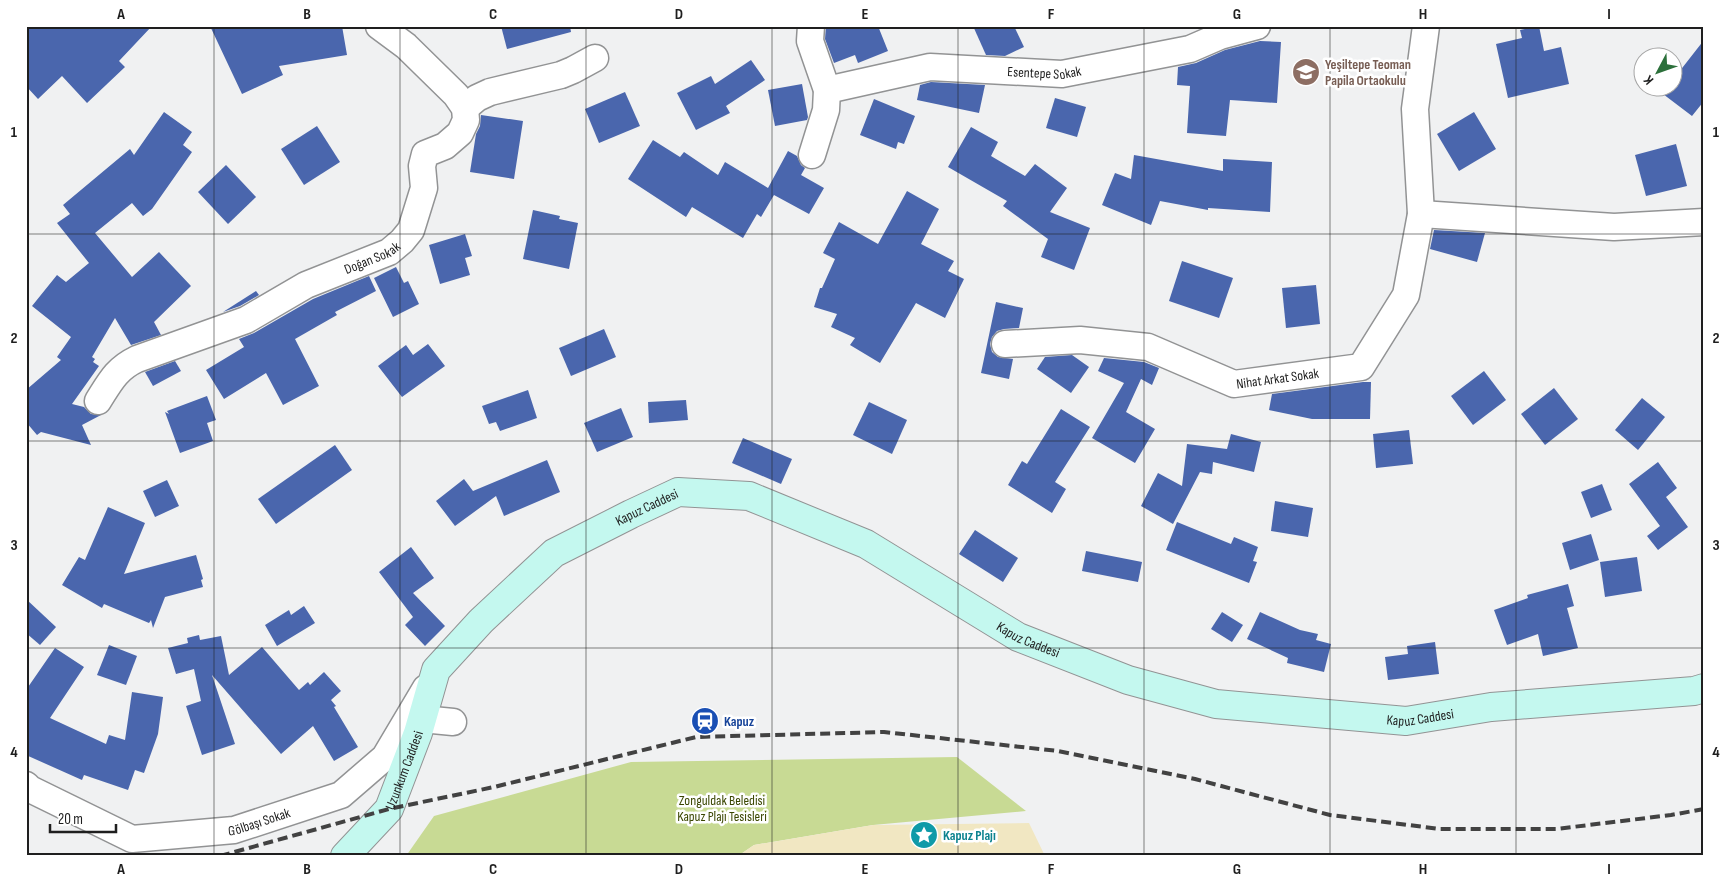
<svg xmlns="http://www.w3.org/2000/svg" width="1730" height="882" viewBox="0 0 1730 882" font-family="'Sofia Sans Condensed',sans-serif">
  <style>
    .green { fill: #c8da94 }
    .sand { fill: #f1e7c2 }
    .building { fill: #4a66ad }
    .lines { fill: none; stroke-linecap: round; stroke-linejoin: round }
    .street-casing { stroke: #929394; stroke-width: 29 }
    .secondary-casing { stroke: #929394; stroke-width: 30 }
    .street { stroke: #fff; stroke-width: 26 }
    .secondary { stroke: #c4f8ef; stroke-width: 28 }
    .rail { stroke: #424242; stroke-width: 4; stroke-dasharray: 10 5; stroke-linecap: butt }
    .grid { fill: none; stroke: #1f1f1f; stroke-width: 1; stroke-opacity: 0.55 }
    .labels { text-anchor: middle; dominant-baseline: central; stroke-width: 5; stroke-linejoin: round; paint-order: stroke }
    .education-label { font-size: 14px; font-weight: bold; fill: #785e54; stroke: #fff; text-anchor: start }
    .street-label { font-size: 14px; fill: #1f1f1f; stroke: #fff }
    .transit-label { font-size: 14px; font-weight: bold; fill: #164399; stroke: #fff; text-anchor: start }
    .park-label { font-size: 14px; fill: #3a4600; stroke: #fff }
    .culture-label { font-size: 14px; font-weight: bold; fill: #0d838f; stroke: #fff; text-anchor: start }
    .neatline { fill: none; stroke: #1f1f1f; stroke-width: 2 }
    .grid-label { font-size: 16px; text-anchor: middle; font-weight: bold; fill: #1f1f1f }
  </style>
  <rect width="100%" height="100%" fill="#f0f1f2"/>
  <path class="green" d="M957 757 1026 811 873 825 754 845 738 856H406L434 816 631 762Z"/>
  <path class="sand" d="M1029 823 1045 856H738L754 845 873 825Z"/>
  <g class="building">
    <path d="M26 26H152L119 61 125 67 87 103 62 76 38 99 26 86Z"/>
    <path d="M210 26H342L347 55 279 66 283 75 242 94Z"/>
    <path d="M501 26H570L571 32 507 49Z"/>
    <path d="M826 26H878L888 51 858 63 855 55 834 63 825 39Z"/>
    <path d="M973 26H1014L1024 47 1005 56 986 55Z"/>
    <path d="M1539 26 1544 51 1561 47 1569 84 1508 98 1496 44 1522 38 1520 30Z"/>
    <path d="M1704 40V101L1692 116 1663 94 1668 88H1672V81Z"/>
    <path d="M1260 41 1281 42 1277 103 1230 100 1226 136 1187 133 1190 86 1177 85 1178 67 1196 63 1225 50Z"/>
    <path d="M751 60 765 80 726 106 730 113 696 130 677 93 711 76 715 84Z"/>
    <path d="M931 82 985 85 979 113 917 100 920 85Z"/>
    <path d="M802 84 808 117 807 120 775 126 768 90Z"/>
    <path d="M625 92 640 126 599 143 585 109Z"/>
    <path d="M1055 98 1086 107 1077 137 1046 128Z"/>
    <path d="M874 99 915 116 904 144 898 142 896 149 860 135Z"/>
    <path d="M164 112 192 132 183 145 192 152 152 209 143 216 132 203 95 233 132 277 159 252 191 286 154 322 161 335 131 345 115 318 92 357 95 359 93 362 99 366 72 404 84 407 91 414 101 415 82 425 91 445 41 432 37 435 26 422V390L61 360 57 357 71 337 32 306 57 275 66 282 89 263 57 223 70 214 63 205 130 149 134 155Z"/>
    <path d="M1474 112 1496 149 1459 171 1437 134Z"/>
    <path d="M481 115 523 121 514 179 470 172 476 134 480 126Z"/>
    <path d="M317 126 340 162 304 185 281 149Z"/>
    <path d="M971 127 998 142 991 156 1025 176 1035 164 1067 188 1050 212 1090 228 1074 270 1041 257 1048 239 1003 206 1007 201 948 167Z"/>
    <path d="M653 140 680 157 684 152 718 175 725 162 768 188 788 151 797 156 801 165 805 168 801 175 824 188 809 214 774 195 761 217 757 214 743 238 692 207 686 217 628 179Z"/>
    <path d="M1676 144 1687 186 1646 196 1635 155Z"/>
    <path d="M1134 155 1223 171V159L1272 162 1270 212 1208 208V210L1160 201 1151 225 1102 205 1115 173 1131 179Z"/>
    <path d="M226 165 256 197 228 224 198 192Z"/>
    <path d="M907 191 939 209 921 244 954 261 948 271 964 279 945 318 916 303 880 363 850 345 855 338 831 327 837 314 814 307 820 288H822L835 259 823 253 839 222 878 244Z"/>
    <path d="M533 210 560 216 559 219 578 223 569 269 523 259Z"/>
    <path d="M1434 230 1485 233 1477 262 1430 249Z"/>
    <path d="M465 234 472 256 465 258 470 275 440 284 429 245Z"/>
    <path d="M1182 261 1233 278 1219 318 1169 301Z"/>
    <path d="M396 267 404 283 408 281 419 304 393 317 374 278Z"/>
    <path d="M369 276 376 291 335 312 337 315 295 339 319 386 283 405 266 373 224 399 206 370 244 347 239 339 254 333 313 299Z"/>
    <path d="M1316 285 1320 324 1286 328 1282 288Z"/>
    <path d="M256 291 259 295 240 306 223 312Z"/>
    <path d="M996 302 1023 308 1019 328 1004 329 997 331 992 337 990 344 992 352 998 357 1013 359 1009 379 981 373Z"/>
    <path d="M604 329 616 357 571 376 559 348Z"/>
    <path d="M428 344 445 366 402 397 378 366 406 345 413 355Z"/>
    <path d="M1072 355 1089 367 1071 393 1037 369 1045 357Z"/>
    <path d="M1104 358 1144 362 1159 368 1152 385 1141 379 1126 412 1155 429 1135 463 1092 438 1124 383 1098 371Z"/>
    <path d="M175 361 181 371 153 386 145 372Z"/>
    <path d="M1484 371 1506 400 1473 425 1451 396Z"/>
    <path d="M1363 382H1371L1370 419H1312L1269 410 1272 394Z"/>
    <path d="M1554 388 1578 419 1545 445 1521 414Z"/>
    <path d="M528 390 537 418 500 431 496 422 489 424 482 406Z"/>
    <path d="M207 396 216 420 207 423 213 441 180 453 165 412 169 414 167 411Z"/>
    <path d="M1642 398 1665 417 1638 450 1615 430Z"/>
    <path d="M686 400 688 420 649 423 648 402Z"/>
    <path d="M869 402 907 420 892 454 853 435Z"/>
    <path d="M621 408 633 437 597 452 584 423Z"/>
    <path d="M1061 409 1090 427 1055 482 1066 489 1052 513 1008 485 1022 461 1027 464Z"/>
    <path d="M1409 430 1413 464 1376 468 1373 434Z"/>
    <path d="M1231 434 1261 442 1254 472 1213 462 1212 474 1200 472 1173 524 1141 506 1158 473 1182 486 1187 444 1227 449Z"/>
    <path d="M743 438 792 459 781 484 732 463Z"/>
    <path d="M335 445 352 470 276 524 258 499Z"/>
    <path d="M547 460 560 492 504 516 496 496 455 526 436 501 464 479 473 491Z"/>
    <path d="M1658 462 1677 488 1666 497 1688 527 1658 550 1647 536 1660 526 1629 484Z"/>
    <path d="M167 480 179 506 155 517 143 491Z"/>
    <path d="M1602 484 1612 510 1591 518 1581 492Z"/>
    <path d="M1275 501 1313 508 1308 537 1271 531Z"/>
    <path d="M108 507 145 523 124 574 196 555 203 579 201 580 203 587 165 597 153 628 151 620 149 623 104 604 102 608 62 585 79 557 85 560Z"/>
    <path d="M1177 522 1231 544 1234 537 1258 547 1253 561 1257 562 1249 583 1166 550Z"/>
    <path d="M975 530 1018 558 1003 582 959 554Z"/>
    <path d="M1591 534 1599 560 1570 570 1562 543Z"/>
    <path d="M411 547 434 578 413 593 445 626 425 646 405 625 413 617 379 572Z"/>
    <path d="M1086 551 1142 562 1138 582 1082 571Z"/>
    <path d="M1637 557 1642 591 1605 597 1600 562Z"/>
    <path d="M1568 584 1574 606 1567 608 1578 648 1543 656 1538 634 1507 645 1494 610 1528 598 1527 595Z"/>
    <path d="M26 599 56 627 40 645 26 633Z"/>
    <path d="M304 606 315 623 277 646 265 625 289 610 291 615Z"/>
    <path d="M1222 612 1243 625 1232 642 1211 629Z"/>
    <path d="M1260 612 1300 630 1318 634 1316 640 1331 644 1324 672 1287 663 1288 658 1247 639Z"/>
    <path d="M199 635 200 640 221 636 229 675 262 647 299 690 308 682 310 685 324 672 341 691 331 700 336 706 334 707 358 747 334 761 313 726 281 754 212 675 235 744 202 755 186 706 201 701 194 669 176 674 168 648 188 643 187 638Z"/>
    <path d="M1435 642 1439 674 1388 680 1385 657 1408 654 1407 646Z"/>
    <path d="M109 645 137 656 126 685 97 675Z"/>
    <path d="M55 648 84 667 50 718 106 744 109 735 125 740 132 692 163 697 158 734 144 773 135 770 128 790 84 775 82 780 26 755V690Z"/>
  </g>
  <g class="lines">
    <g class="street-casing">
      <g id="street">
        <path d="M811 26 810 41 827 90 826 110 812 155"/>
        <path id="s1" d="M827 90 930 67 1062 74 1190 49 1220 36 1257 26"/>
        <path d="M465 108 477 98 490 92 561 75 573 70 595 58"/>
        <path d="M1421 214 1614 227 1704 222"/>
        <path id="s2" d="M1005 344 1080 340 1148 347 1234 384 1361 367 1406 295 1421 214 1415 109 1426 26"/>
        <path id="s3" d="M98 401C110 382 116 369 137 359L246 320 306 285 389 252 402 241 411 230 424 188 422 166 425 154 445 146 460 133 466 120 465 108 456 95 406 46 379 26"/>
        <path d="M422 719 453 722"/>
        <path id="s4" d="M26 785 30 789 132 839 234 830 341 795 385 757 426 688"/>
      </g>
    </g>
    <g class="secondary-casing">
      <g id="secondary">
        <path id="s5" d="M345 856 389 809 418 733 436 670 481 621 554 553 631 514 678 492 749 496 866 544 1018 637 1128 680 1216 704 1406 721 1491 707 1694 691 1704 688"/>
      </g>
    </g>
    <use href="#street" class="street"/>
    <use href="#secondary" class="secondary"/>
    <path class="rail" d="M220 856 389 809 494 787 696 737 884 732 1058 751 1195 779 1330 815 1440 829H1556L1671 815 1704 809"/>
  </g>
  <path class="grid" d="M214 26V856M400 26V856M586 26V856M772 26V856M958 26V856M1144 26V856M1330 26V856M1516 26V856M26 234H1704M26 441H1704M26 648H1704"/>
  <defs>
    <g id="school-disc" transform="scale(1.4375)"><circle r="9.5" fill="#8d6e63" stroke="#fff"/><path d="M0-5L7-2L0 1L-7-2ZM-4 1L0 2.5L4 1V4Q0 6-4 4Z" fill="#fff"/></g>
    <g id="station-disc" transform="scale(1.4375)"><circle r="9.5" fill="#1a4fb4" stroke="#fff"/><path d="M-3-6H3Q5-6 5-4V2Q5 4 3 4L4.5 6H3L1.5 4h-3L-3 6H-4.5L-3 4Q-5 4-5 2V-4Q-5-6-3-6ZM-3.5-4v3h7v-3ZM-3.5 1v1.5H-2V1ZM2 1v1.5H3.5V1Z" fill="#fff"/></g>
    <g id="sight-disc" transform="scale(1.4375)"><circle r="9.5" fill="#0f9aa8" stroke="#fff"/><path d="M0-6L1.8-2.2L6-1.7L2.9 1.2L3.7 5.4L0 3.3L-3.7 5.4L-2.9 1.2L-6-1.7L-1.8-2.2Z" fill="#fff"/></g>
  </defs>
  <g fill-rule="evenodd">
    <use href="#school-disc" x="1306" y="72"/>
    <use href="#station-disc" x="705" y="721"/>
    <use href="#sight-disc" x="924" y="835"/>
  </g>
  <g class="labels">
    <g class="education-label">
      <text x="1325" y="64">Yeşiltepe Teoman<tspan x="1325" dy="16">Papila Ortaokulu</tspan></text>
    </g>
    <g class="street-label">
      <text stroke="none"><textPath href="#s1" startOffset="220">Esentepe Sokak</textPath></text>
      <text stroke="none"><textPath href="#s3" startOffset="315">Doğan Sokak</textPath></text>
      <text stroke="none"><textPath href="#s2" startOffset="281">Nihat Arkat Sokak</textPath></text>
      <text stroke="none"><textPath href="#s5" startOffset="481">Kapuz Caddesi</textPath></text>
      <text stroke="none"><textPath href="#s5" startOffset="902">Kapuz Caddesi</textPath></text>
      <text stroke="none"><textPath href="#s5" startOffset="1306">Kapuz Caddesi</textPath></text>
      <text stroke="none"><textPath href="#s5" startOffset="106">Uzunkum Caddesi</textPath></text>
      <text stroke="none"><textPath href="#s4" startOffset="248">Gölbaşı Sokak</textPath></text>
    </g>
    <g class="transit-label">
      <text x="724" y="721">Kapuz</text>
    </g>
    <g class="park-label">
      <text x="722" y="800">Zonguldak Beledisi<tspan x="722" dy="16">Kapuz Plajı Tesisleri</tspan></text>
    </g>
    <g class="culture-label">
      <text x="943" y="835">Kapuz Plajı</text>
    </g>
  </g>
  <rect width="1730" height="882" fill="none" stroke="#ffffff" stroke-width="55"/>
  <g transform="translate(1658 72) rotate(229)"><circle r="24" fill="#ffffff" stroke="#a5a5a5"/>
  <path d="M0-4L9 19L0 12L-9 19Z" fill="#2c703b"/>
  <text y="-8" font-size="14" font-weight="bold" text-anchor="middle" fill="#1f1f1f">K</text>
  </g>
  <path d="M50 824v8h66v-8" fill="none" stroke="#1f1f1f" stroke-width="2.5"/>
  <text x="58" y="824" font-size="15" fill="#1f1f1f" stroke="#ffffff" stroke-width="4" paint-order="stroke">20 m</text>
  <rect x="28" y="28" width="1674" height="826" class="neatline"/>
  <g class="grid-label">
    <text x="121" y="19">A</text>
    <text x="307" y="19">B</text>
    <text x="493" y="19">C</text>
    <text x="679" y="19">D</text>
    <text x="865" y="19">E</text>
    <text x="1051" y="19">F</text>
    <text x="1237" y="19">G</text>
    <text x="1423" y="19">H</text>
    <text x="1609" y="19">I</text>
    <text x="14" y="137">1</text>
    <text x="1716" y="137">1</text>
    <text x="14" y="343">2</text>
    <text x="1716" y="343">2</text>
    <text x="14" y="550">3</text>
    <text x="1716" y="550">3</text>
    <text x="14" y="757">4</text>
    <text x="1716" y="757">4</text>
    <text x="121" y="874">A</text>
    <text x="307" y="874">B</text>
    <text x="493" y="874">C</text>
    <text x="679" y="874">D</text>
    <text x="865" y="874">E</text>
    <text x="1051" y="874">F</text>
    <text x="1237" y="874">G</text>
    <text x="1423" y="874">H</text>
    <text x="1609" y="874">I</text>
  </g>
</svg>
